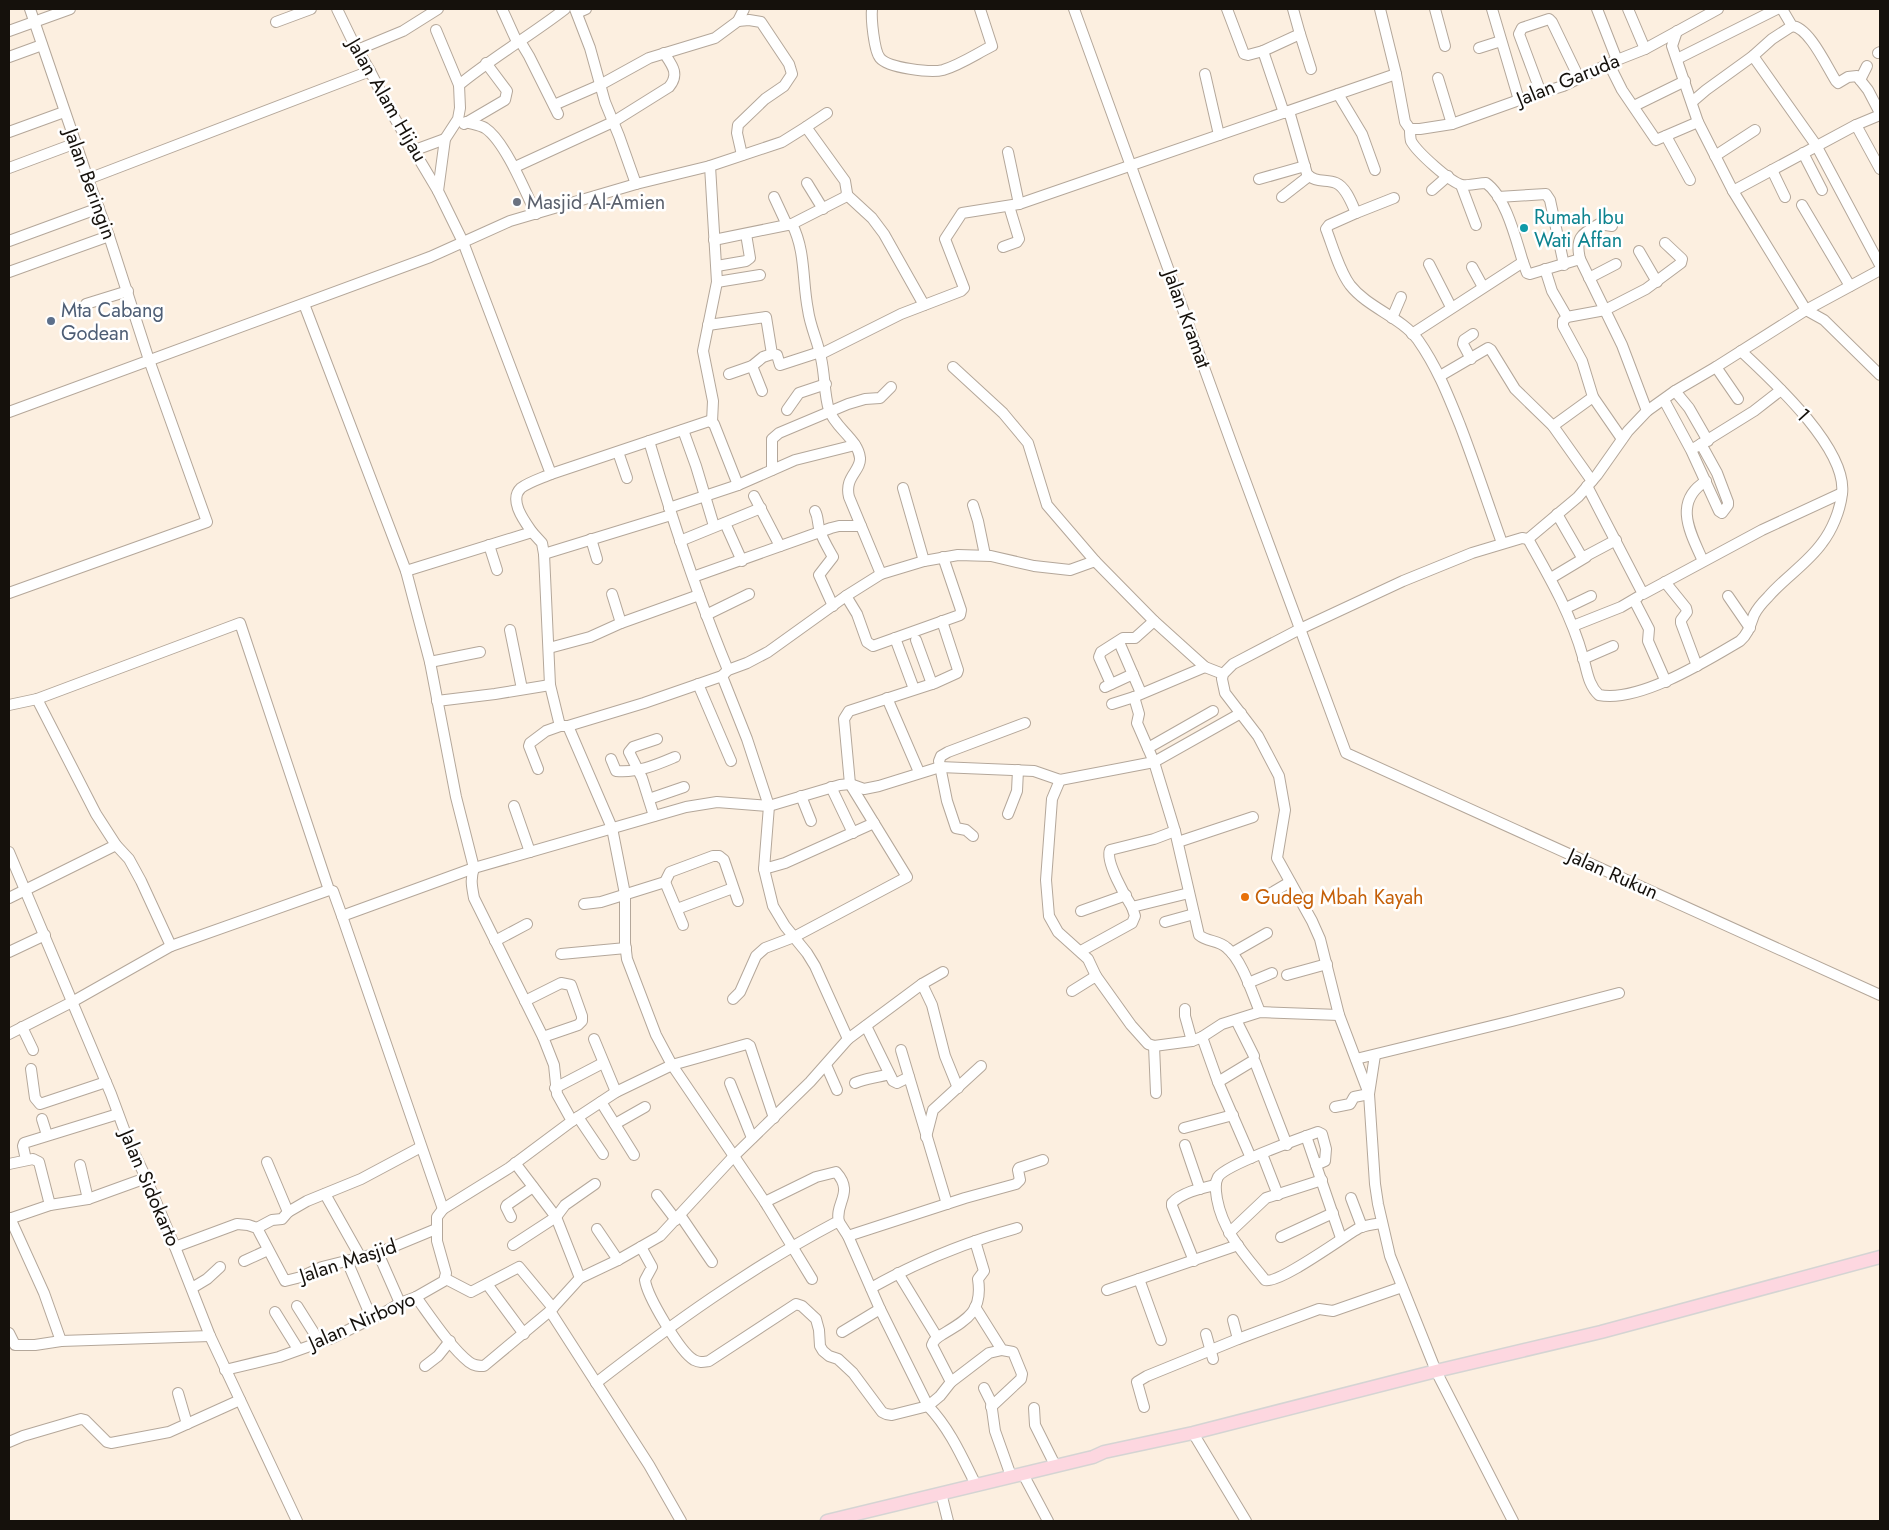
<svg xmlns="http://www.w3.org/2000/svg" width="1889" height="1530" viewBox="0 0 1889 1530" font-family="Jost,sans-serif">
  <style>
    .lines { fill: none; stroke-linecap: round; stroke-linejoin: round }
    .minor-casing { stroke: #b4a79a; stroke-width: 12 }
    .major-casing { stroke: #d5d4d3; stroke-width: 15 }
    .minor { stroke: #fff; stroke-width: 10 }
    .major { stroke: #fdd7e0; stroke-width: 12 }
    .worship-dot { fill: #6b7280; stroke: #fff; stroke-width: 2 }
    .culture-dot { fill: #0f9aa8; stroke: #fff; stroke-width: 2 }
    .service-dot { fill: #5c6f8a; stroke: #fff; stroke-width: 2 }
    .food-dot { fill: #e8710a; stroke: #fff; stroke-width: 2 }
    .labels { text-anchor: middle; dominant-baseline: central; stroke-width: 5; stroke-linejoin: round; paint-order: stroke }
    .street-label { font-size: 20px; fill: #15110c; stroke: #fff }
    .worship-label { font-size: 20px; fill: #5b616d; stroke: #fff; text-anchor: start }
    .culture-label { font-size: 20px; fill: #0d838f; stroke: #fff; text-anchor: start }
    .service-label { font-size: 20px; fill: #4e5e75; stroke: #fff; text-anchor: start }
    .food-label { font-size: 20px; fill: #c56008; stroke: #fff; text-anchor: start }
  </style>
  <rect width="100%" height="100%" fill="#fcefe0"/>
  <g class="lines">
    <g class="minor-casing">
      <g id="minor">
        <path d="M337 9 352 40 370 71 391 112 438 191"/>
        <path d="M502 9 517 42"/>
        <path d="M575 9 590 48 605 102 619 136 636 184"/>
        <path d="M872 9C871 18 874 51 880 58 888 68 931 73 943 70 960 65 976 54 992 46L980 9"/>
        <path d="M1074 9 1235 453 1346 753 1880 995"/>
        <path d="M1227 9 1244 54 1248 55 1263 51 1284 113"/>
        <path d="M1380 9 1396 74 1405 122 1410 129"/>
        <path d="M1435 9 1445 46"/>
        <path d="M1492 9 1519 100"/>
        <path d="M1597 9 1617 60"/>
        <path d="M1628 9 1645 49"/>
        <path d="M1782 9 1792 26C1809 27 1827 67 1836 81L1838 83 1848 77 1857 76 1868 90 1880 113"/>
        <path d="M577 13 586 9"/>
        <path d="M738 21 749 20 761 22 789 64 792 74 784 86 765 99 738 125 737 133 742 155"/>
        <path d="M276 22 311 9"/>
        <path d="M436 30 459 85"/>
        <path d="M9 31 70 9"/>
        <path d="M1677 31 1672 46 1698 122 1733 191 1806 310 1824 320 1880 375"/>
        <path d="M1300 34 1311 69"/>
        <path d="M520 41 529 56 558 114"/>
        <path d="M1479 48 1501 41"/>
        <path d="M357 50 403 31 438 9"/>
        <path d="M1263 51 1300 34 1293 9"/>
        <path d="M1878 53 1880 52"/>
        <path d="M1753 56 1816 145 1880 265"/>
        <path d="M9 57 42 45"/>
        <path d="M1677 59 1777 9"/>
        <path d="M1609 64 1622 90 1656 140 1698 122"/>
        <path d="M1205 74 1219 135"/>
        <path d="M1438 78 1452 124"/>
        <path d="M1860 80 1867 66"/>
        <path d="M1541 93 1519 34 1522 28 1549 19 1552 22 1579 78"/>
        <path d="M1338 94 1362 134 1375 170"/>
        <path d="M1692 102 1706 90 1753 56 1772 39 1792 26"/>
        <path d="M554 105 600 85 649 58 715 38 738 21 744 9"/>
        <path d="M1634 106 1685 81"/>
        <path d="M1289 111 1307 174C1315 183 1326 179 1336 183 1346 187 1352 204 1356 213L1394 198"/>
        <path d="M466 122C472 124 480 125 485 128 505 141 526 193 536 214"/>
        <path d="M464 124 505 100 507 91 486 63"/>
        <path d="M1856 125 1880 115"/>
        <path d="M1410 129H1420L1452 124 1519 100 1563 86 1617 60 1645 49 1718 9"/>
        <path d="M1410 129C1410 133 1410 137 1411 141 1417 152 1450 182 1462 185 1465 186 1480 183 1486 183 1506 197 1516 240 1523 262L1412 334"/>
        <path d="M9 132 64 112"/>
        <path d="M1666 136 1690 180"/>
        <path d="M415 150 445 139"/>
        <path d="M1008 152 1019 204"/>
        <path d="M1803 153 1822 190"/>
        <path d="M1715 156 1755 130"/>
        <path d="M710 166 717 282 703 351 713 401 712 422"/>
        <path d="M515 167 613 122 669 87C680 74 672 65 664 53"/>
        <path d="M9 168 76 143"/>
        <path d="M1772 170 1785 197"/>
        <path d="M88 179 370 71"/>
        <path d="M1259 179 1305 166"/>
        <path d="M807 183 823 209"/>
        <path d="M1461 185 1476 225"/>
        <path d="M1432 190 1448 176"/>
        <path d="M1733 191 1856 125 1880 169"/>
        <path d="M847 195 872 218 884 234 924 305"/>
        <path d="M774 197 787 225"/>
        <path d="M1282 197 1309 176"/>
        <path d="M1498 197 1546 194 1550 200 1564 265"/>
        <path d="M1802 205 1850 286"/>
        <path d="M1356 213 1329 225 1326 229C1333 247 1339 270 1350 285 1368 308 1401 317 1418 340 1437 367 1448 395 1460 425 1475 464 1488 504 1502 543"/>
        <path d="M792 224C806 252 802 280 808 310 810 326 818 342 821 358 825 375 824 394 829 410 835 428 858 439 860 458 861 471 844 477 849 497L881 574"/>
        <path d="M714 240 792 224 845 197 847 193 845 181 806 127"/>
        <path d="M9 241 99 208"/>
        <path d="M1003 247 1017 242 1019 239 1009 206"/>
        <path d="M1639 251 1657 282"/>
        <path d="M1580 259C1575 238 1581 234 1599 224L1612 226"/>
        <path d="M1523 262 1527 273 1530 274 1580 259 1622 345 1647 411"/>
        <path d="M1429 264 1451 307"/>
        <path d="M717 266 746 261 750 258 746 234"/>
        <path d="M1472 267 1483 287"/>
        <path d="M1545 269 1552 291 1567 317"/>
        <path d="M9 272 109 236"/>
        <path d="M1589 278 1616 264"/>
        <path d="M717 282 760 275"/>
        <path d="M86 304 128 291"/>
        <path d="M1392 318 1401 297"/>
        <path d="M708 325 766 317 772 354 777 355 780 365 820 352"/>
        <path d="M821 354 901 314 961 291 964 288 945 239 962 213 1019 204 1396 74"/>
        <path d="M1471 359 1463 344 1464 340 1473 334"/>
        <path d="M752 366 762 391"/>
        <path d="M953 367 1003 413 1028 443 1047 505 1095 561"/>
        <path d="M1716 367 1738 399"/>
        <path d="M729 374 752 366 763 357 772 354"/>
        <path d="M1440 376 1488 348 1491 350 1515 389 1553 426 1592 481"/>
        <path d="M1675 391 1689 408 1708 441"/>
        <path d="M1593 397 1622 439"/>
        <path d="M1664 400 1691 450 1719 511 1722 513 1728 505V502L1717 473 1701 444"/>
        <path d="M787 410 799 393 826 384"/>
        <path d="M9 412 430 257 510 221 636 184 710 166 782 142 806 127 827 113"/>
        <path d="M1553 426 1593 397 1582 361 1563 326V321L1567 317 1605 310 1646 289 1681 263 1682 259 1665 243"/>
        <path d="M683 430 696 466 714 526"/>
        <path d="M649 441C672 519 697 595 728 670"/>
        <path d="M1696 447 1754 411 1781 390"/>
        <path d="M618 452 627 478"/>
        <path d="M772 470V439L779 433 848 404 865 399 880 398 891 387"/>
        <path d="M551 474 709 421 714 424 738 485"/>
        <path d="M1587 486 1643 594 1762 530 1842 493"/>
        <path d="M903 488 924 561"/>
        <path d="M754 496 780 546"/>
        <path d="M973 505 978 521 985 555"/>
        <path d="M669 508 738 485 795 460 855 445"/>
        <path d="M815 511C819 518 817 524 820 531 823 540 828 548 833 557L819 575 833 606"/>
        <path d="M1557 514 1580 554 1584 557 1616 540"/>
        <path d="M725 523 742 561"/>
        <path d="M532 532 542 543 544 554 550 685 560 726"/>
        <path d="M591 539 597 559"/>
        <path d="M1528 539C1550 578 1571 614 1583 657 1587 670 1588 685 1599 695 1639 703 1706 661 1740 641 1748 634 1750 626 1754 615 1757 609 1763 602 1768 597 1784 578 1807 564 1822 543 1832 530 1840 511 1842 494 1848 449 1772 380 1741 351"/>
        <path d="M680 541 761 508"/>
        <path d="M489 545 497 570"/>
        <path d="M544 554 671 515"/>
        <path d="M1703 561C1691 534 1672 502 1706 481"/>
        <path d="M406 571 532 532C525 522 508 500 521 488 529 482 542 478 551 474L463 242 438 191 445 139 458 119 460 108 459 85C493 57 530 36 565 9"/>
        <path d="M693 577 831 528 839 526H861"/>
        <path d="M1551 578 1586 557"/>
        <path d="M1665 582 1686 608 1687 612 1681 620V623L1697 666"/>
        <path d="M9 593 207 522 149 360 109 236 88 179 30 9"/>
        <path d="M612 594 621 623"/>
        <path d="M846 596 857 614 867 642 873 646 960 615 961 610 943 557"/>
        <path d="M1728 596 1750 628"/>
        <path d="M1634 600 1649 629 1648 641 1666 682"/>
        <path d="M1566 608 1591 596"/>
        <path d="M706 615 749 594"/>
        <path d="M1573 626 1621 607 1638 597"/>
        <path d="M510 630 522 689"/>
        <path d="M895 638 914 689"/>
        <path d="M916 640 932 684"/>
        <path d="M1119 642 1141 693"/>
        <path d="M549 648 590 637 621 623 699 595"/>
        <path d="M1583 659 1613 646"/>
        <path d="M430 662 480 652"/>
        <path d="M722 676 747 739 769 806 764 869 785 863 874 823"/>
        <path d="M698 684 731 761"/>
        <path d="M1111 684 1099 657 1101 652 1123 638H1135L1154 621"/>
        <path d="M1105 687 1133 674"/>
        <path d="M1134 697 1139 714 1137 723 1154 762 1175 831 1199 935C1207 942 1219 940 1227 948 1242 960 1252 993 1260 1012"/>
        <path d="M887 698 919 772"/>
        <path d="M37 699 96 814 116 845 129 859 141 881 171 946"/>
        <path d="M437 701 495 694 550 685"/>
        <path d="M1112 704 1134 697 1205 667"/>
        <path d="M9 705 37 699 240 623 329 890 333 891 342 916 443 1209"/>
        <path d="M568 726 612 828 625 894V943L627 959 656 1035 672 1065 765 1202 812 1279"/>
        <path d="M1148 748 1213 711"/>
        <path d="M611 759 616 771C638 773 656 765 675 757"/>
        <path d="M538 769 529 746 530 743 546 731 560 726H568L644 703 722 676 728 670 747 663 768 652 846 596 881 574 924 561 958 555 991 556 1034 566 1070 570 1095 561 1154 621 1185 649 1205 667 1223 674"/>
        <path d="M1060 780 1052 799 1046 880 1049 916 1058 932 1088 959 1096 976"/>
        <path d="M831 787 853 833"/>
        <path d="M801 796 811 821"/>
        <path d="M649 799 684 787"/>
        <path d="M514 806 530 852"/>
        <path d="M1008 814 1017 791 1018 770"/>
        <path d="M654 816 642 778 629 752 633 747 657 739"/>
        <path d="M1175 831 1154 839 1110 850C1105 861 1125 896 1132 907L1189 893"/>
        <path d="M973 836 966 830 956 828 947 801 939 761 941 756 948 752 1025 723"/>
        <path d="M1178 842 1253 817"/>
        <path d="M9 852 111 1094 128 1140 146 1178 175 1247 210 1336 297 1521"/>
        <path d="M665 882 670 872 713 856H719L724 860 738 901"/>
        <path d="M1268 895 1290 882"/>
        <path d="M9 898 116 845"/>
        <path d="M584 904 601 902 665 882 683 925"/>
        <path d="M677 909 733 888"/>
        <path d="M1081 911 1126 895"/>
        <path d="M342 916 474 868 686 807 717 802 769 806 840 785 850 784 864 789 879 786 940 767 1034 771 1060 780 1154 762 1241 713"/>
        <path d="M1165 922 1194 914"/>
        <path d="M495 941 527 924"/>
        <path d="M1081 951 1132 923 1135 916 1132 907"/>
        <path d="M9 952 45 935"/>
        <path d="M1232 953 1267 933"/>
        <path d="M561 954 626 948"/>
        <path d="M1287 975 1327 964"/>
        <path d="M1248 983 1272 973"/>
        <path d="M922 984 932 1005 945 1056 958 1088"/>
        <path d="M1072 991 1096 976 1131 1025 1148 1044 1154 1046 1192 1041 1202 1037 1222 1024 1260 1012 1339 1015"/>
        <path d="M733 999 740 992 756 956 765 948 794 937 907 877 850 784 844 719 849 711 935 683 957 673 958 670 942 621"/>
        <path d="M525 1001 561 983 571 985 582 1016V1021L578 1025 543 1037"/>
        <path d="M1185 1009V1016L1192 1041"/>
        <path d="M1236 1020 1254 1056"/>
        <path d="M866 1026 893 1081 897 1083 909 1077"/>
        <path d="M22 1027 33 1050"/>
        <path d="M9 1034 72 1002 171 946 329 890"/>
        <path d="M1202 1037 1218 1082 1251 1158"/>
        <path d="M594 1039 616 1092"/>
        <path d="M848 1039 922 984 943 972"/>
        <path d="M1154 1046 1156 1093"/>
        <path d="M901 1050 947 1204"/>
        <path d="M1356 1059 1512 1021 1619 993"/>
        <path d="M826 1065 837 1090"/>
        <path d="M31 1069 35 1098 40 1104 106 1082"/>
        <path d="M1218 1082 1251 1062H1255L1287 1145"/>
        <path d="M730 1083 752 1138"/>
        <path d="M855 1083C866 1078 877 1078 889 1074"/>
        <path d="M555 1088 603 1063"/>
        <path d="M601 1102 634 1155"/>
        <path d="M1335 1107 1350 1104 1354 1097 1369 1094 1375 1055"/>
        <path d="M578 1117 603 1154"/>
        <path d="M42 1119 47 1135"/>
        <path d="M572 1121 616 1092 672 1065 747 1044 750 1046 774 1118"/>
        <path d="M615 1124 645 1107"/>
        <path d="M1184 1128 1233 1115"/>
        <path d="M1306 1136 1341 1238"/>
        <path d="M926 1137 933 1110 981 1066"/>
        <path d="M1185 1145 1200 1189"/>
        <path d="M1262 1154 1278 1195"/>
        <path d="M26 1160 23 1146 24 1143 118 1114"/>
        <path d="M267 1162 288 1212"/>
        <path d="M515 1163 556 1217 580 1278"/>
        <path d="M9 1164 33 1159 39 1162 50 1205"/>
        <path d="M80 1165 88 1199"/>
        <path d="M1316 1165 1325 1161 1326 1149 1322 1134 1318 1132C1301 1138 1225 1165 1218 1177 1214 1184 1216 1191 1217 1199 1223 1232 1245 1255 1265 1280 1278 1285 1343 1237 1359 1228 1366 1225 1375 1224 1382 1223"/>
        <path d="M325 1194 361 1258"/>
        <path d="M657 1195 676 1220"/>
        <path d="M1351 1198 1362 1227"/>
        <path d="M765 1202 816 1177 836 1172C855 1193 834 1203 839 1222"/>
        <path d="M680 1215 712 1262"/>
        <path d="M511 1217 506 1207 507 1205 533 1187"/>
        <path d="M10 1218 44 1293 61 1341"/>
        <path d="M9 1219 50 1205 88 1199 146 1178"/>
        <path d="M257 1228 272 1220 282 1219 288 1212 307 1201 361 1179 421 1147"/>
        <path d="M597 1229 618 1260"/>
        <path d="M1229 1233 1266 1198 1322 1180"/>
        <path d="M848 1236 965 1198 1016 1184 1020 1180 1018 1170 1019 1168 1043 1160"/>
        <path d="M1281 1237 1333 1213"/>
        <path d="M513 1245 556 1217 565 1205 595 1184"/>
        <path d="M175 1247 237 1224 248 1225 257 1228 285 1281 301 1277 322 1267 378 1253 436 1229"/>
        <path d="M641 1247 652 1267 645 1280C647 1296 680 1352 694 1360 700 1363 703 1362 709 1361L796 1304 802 1306 816 1319 819 1330 820 1346 823 1351 829 1356 838 1359 853 1373 882 1412 886 1414 892 1415 928 1406 940 1396 951 1382 989 1353 1002 1350"/>
        <path d="M378 1253 400 1303"/>
        <path d="M244 1261 268 1250"/>
        <path d="M347 1261 372 1319"/>
        <path d="M1194 1261 1172 1206V1203C1182 1192 1202 1188 1215 1185"/>
        <path d="M898 1273 937 1337"/>
        <path d="M446 1279 471 1292 519 1267 553 1308"/>
        <path d="M1139 1279 1161 1340"/>
        <path d="M487 1284 524 1334"/>
        <path d="M192 1288 207 1279 220 1267"/>
        <path d="M871 1288C917 1262 966 1242 1017 1228"/>
        <path d="M1107 1290 1238 1245"/>
        <path d="M416 1297C430 1316 451 1348 469 1362 474 1366 479 1366 484 1366L550 1311 580 1278 618 1260 660 1236 734 1156 810 1082 848 1039 815 966 807 953 785 926 773 906 764 869"/>
        <path d="M297 1306 319 1341"/>
        <path d="M975 1307 1002 1350 1013 1352 1022 1374 1021 1379 991 1407"/>
        <path d="M550 1311 649 1465 681 1521"/>
        <path d="M275 1312 298 1349"/>
        <path d="M1233 1320 1238 1339"/>
        <path d="M842 1332 880 1309"/>
        <path d="M9 1333 15 1345H35L61 1341 210 1336"/>
        <path d="M1206 1334 1213 1359"/>
        <path d="M425 1366 438 1356 450 1341"/>
        <path d="M225 1370 279 1357 332 1338 387 1311 400 1303 416 1297 444 1281 446 1273 437 1241V1217L443 1209 509 1168 572 1121 557 1094 554 1065 543 1037 474 898C472 887 470 879 474 868L456 797 430 662 406 571 304 304"/>
        <path d="M951 1382 932 1345C934 1339 938 1337 943 1334 968 1319 983 1311 978 1279L984 1271 975 1241"/>
        <path d="M596 1383C672 1324 750 1268 835 1223L839 1222 848 1236 880 1309 928 1406C950 1429 962 1457 976 1485"/>
        <path d="M984 1388 991 1402 995 1431 1011 1476"/>
        <path d="M178 1393 187 1424"/>
        <path d="M1144 1407 1137 1382 1147 1376 1238 1339 1319 1309 1333 1311 1402 1287"/>
        <path d="M1034 1408 1035 1425 1055 1465"/>
        <path d="M1193 1433 1246 1521"/>
        <path d="M9 1442 23 1436 81 1419 85 1420 107 1442 111 1443 169 1432 240 1400"/>
        <path d="M1023 1474 1048 1521"/>
        <path d="M941 1493 948 1521"/>
        <path d="M1513 1521 1436 1371 1390 1256 1378 1204 1375 1184 1369 1094 1339 1015 1320 939 1312 921 1277 858 1285 810 1279 776 1258 736 1225 693 1222 679 1223 674 1233 664 1300 629 1403 581 1472 553 1522 538 1528 539 1578 497 1597 475 1628 431 1647 411 1675 391 1716 367 1806 310 1880 270"/>
      </g>
    </g>
    <g class="major-casing">
      <path id="major" d="M827 1521 1093 1457 1104 1452 1193 1433 1436 1371 1601 1332 1880 1257"/>
    </g>
    <use href="#minor" class="minor"/>
    <use href="#major" class="major"/>
  </g>
  <circle class="worship-dot" cx="517" cy="202" r="5"/>
  <circle class="culture-dot" cx="1524" cy="228" r="5"/>
  <circle class="service-dot" cx="51" cy="321" r="5"/>
  <circle class="food-dot" cx="1245" cy="897" r="5"/>
  <g class="labels">
    <g class="street-label">
      <text transform="translate(1568 80) rotate(-22)">Jalan Garuda</text>
      <text transform="translate(387 100) rotate(60)">Jalan Alam Hijau</text>
      <text transform="translate(90 184) rotate(70)">Jalan Beringin</text>
      <text transform="translate(1187 319) rotate(70)">Jalan Kramat</text>
      <text transform="translate(1803 415) rotate(48)">1</text>
      <text transform="translate(1613 874) rotate(24)">Jalan Rukun</text>
      <text transform="translate(150 1188) rotate(67)">Jalan Sidokarto</text>
      <text transform="translate(348 1261) rotate(-18)">Jalan Masjid</text>
      <text transform="translate(362 1321) rotate(-24)">Jalan Nirboyo</text>
    </g>
    <g class="worship-label">
      <text x="527" y="202">Masjid Al-Amien</text>
    </g>
    <g class="culture-label">
      <text x="1534" y="217">Rumah Ibu<tspan x="1534" dy="23">Wati Affan</tspan></text>
    </g>
    <g class="service-label">
      <text x="61" y="310">Mta Cabang<tspan x="61" dy="23">Godean</tspan></text>
    </g>
    <g class="food-label">
      <text x="1255" y="897">Gudeg Mbah Kayah</text>
    </g>
  </g>
  <rect width="1889" height="1530" fill="none" stroke="#15110c" stroke-width="20"/>
</svg>
